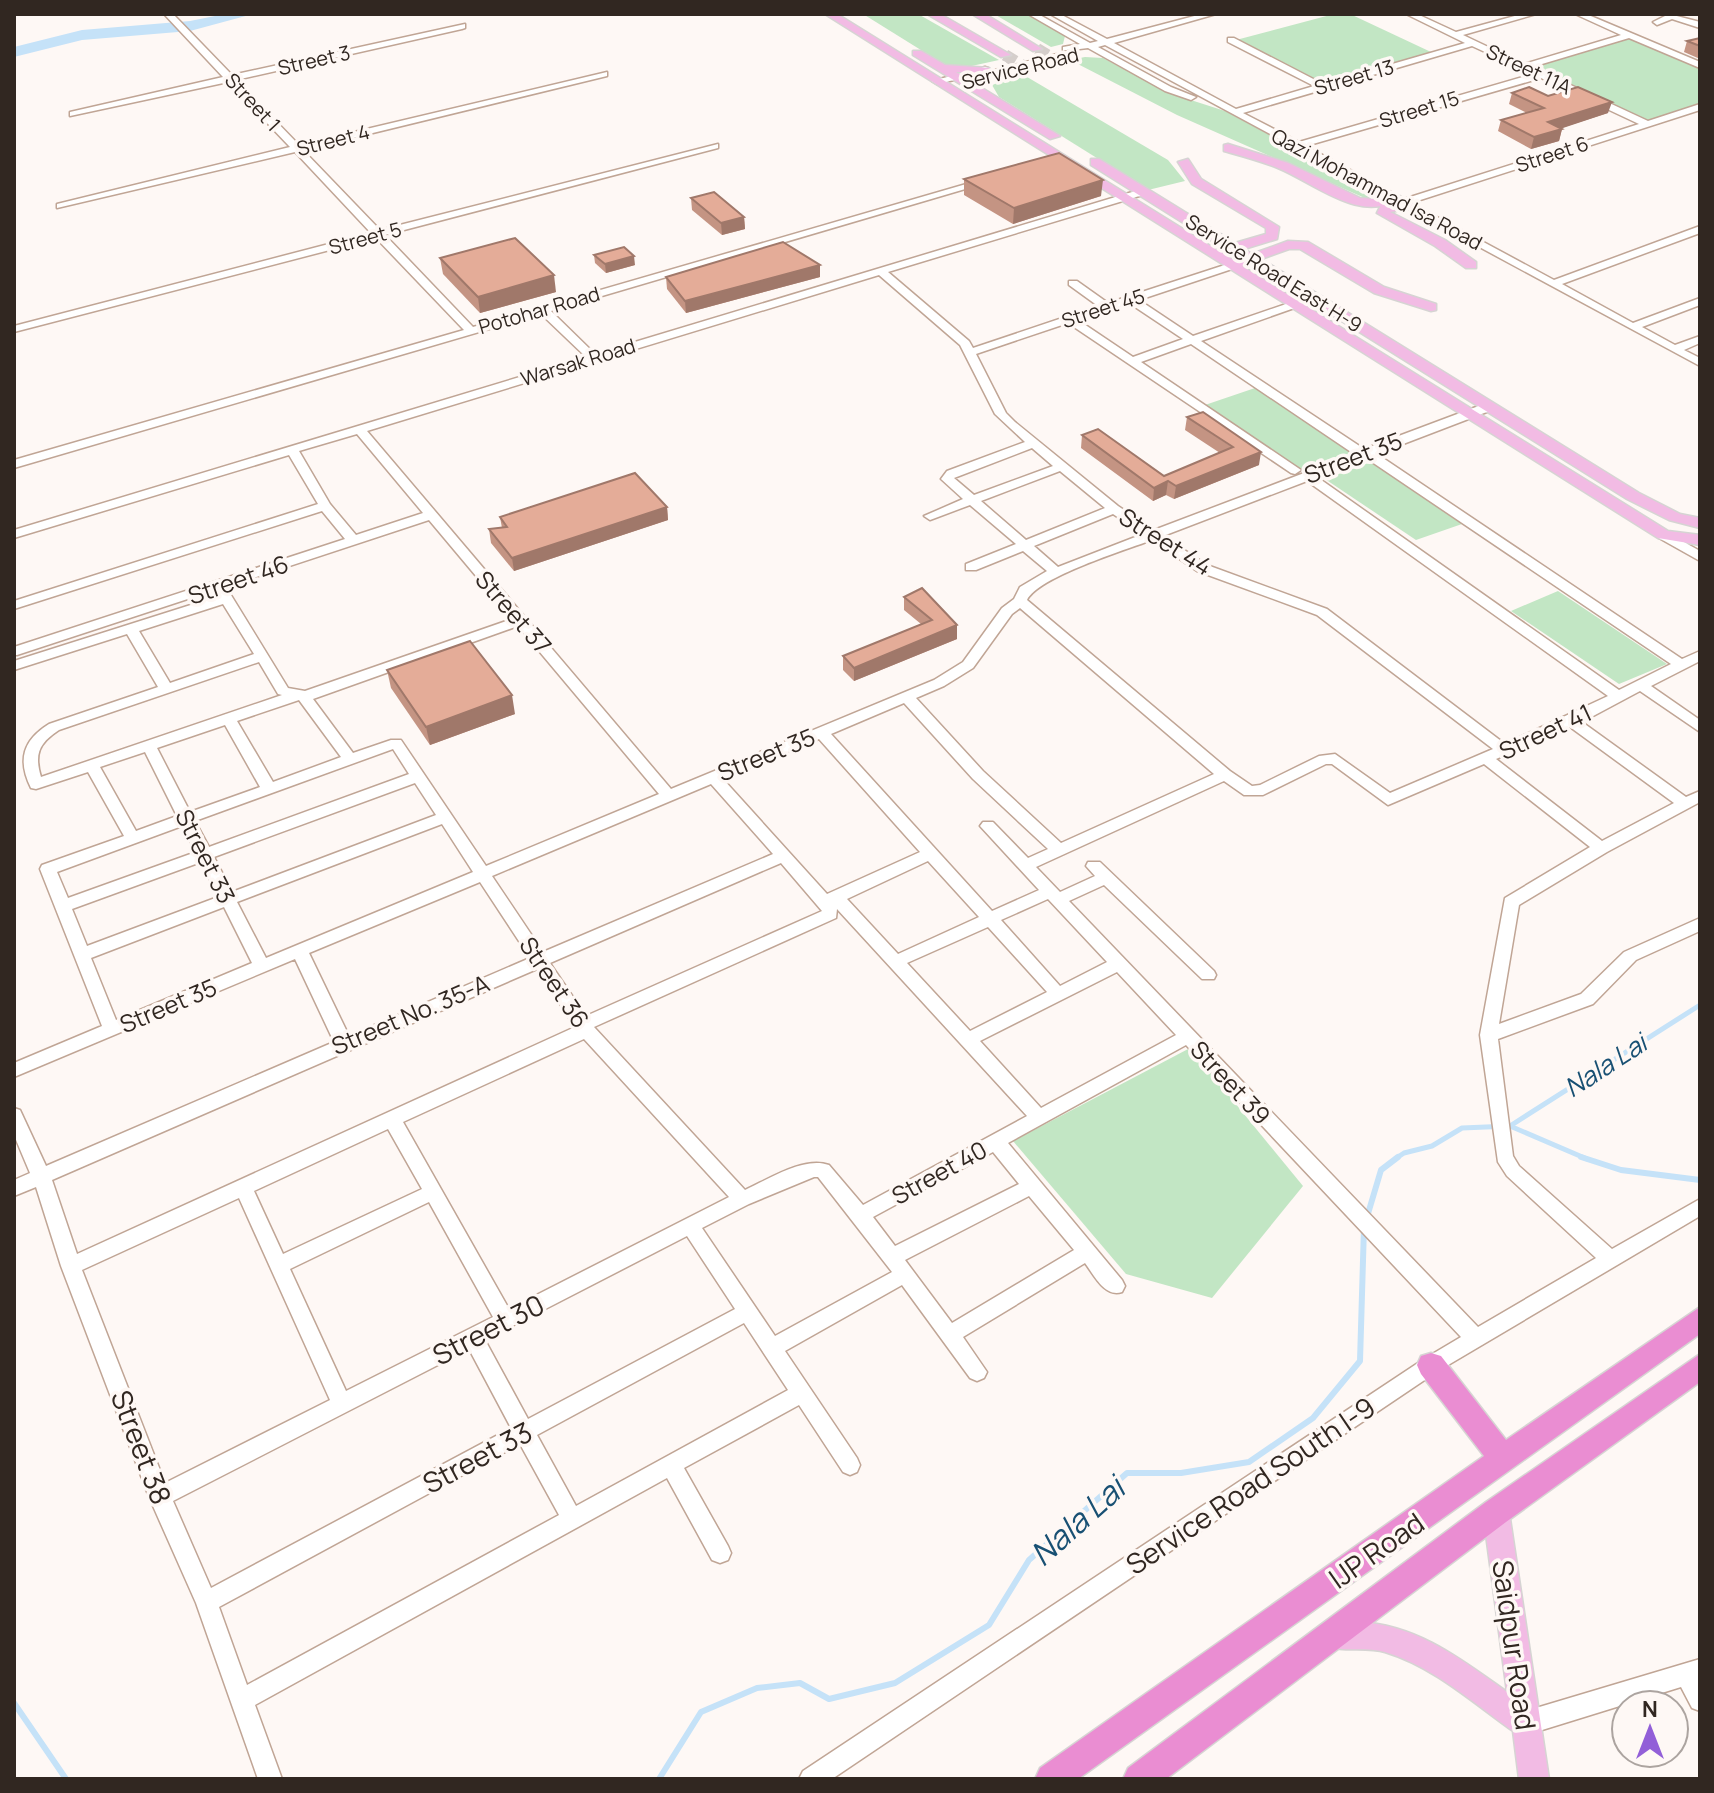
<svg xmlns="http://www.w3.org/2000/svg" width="1714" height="1793" viewBox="0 0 1714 1793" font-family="Manrope,sans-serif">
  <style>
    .green { fill: #c2e6c4 }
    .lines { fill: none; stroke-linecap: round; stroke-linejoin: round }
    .stream-far1 { stroke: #c5e2f8; stroke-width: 5 }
    .stream { stroke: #c5e2f8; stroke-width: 6 }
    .river { fill: #c5e2f8; fill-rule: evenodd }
    .major-tunnel { stroke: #d5cecb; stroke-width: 12; stroke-dasharray: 12 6; stroke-linecap: butt }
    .minor-casing { stroke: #c0a595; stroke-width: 3 }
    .major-casing { stroke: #d6d4d3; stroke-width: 3 }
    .highway-casing { stroke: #d6d4d3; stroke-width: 3 }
    .minor { fill: #fff; fill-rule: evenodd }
    .major { fill: #f2bbe4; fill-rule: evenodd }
    .highway { fill: #ea8dd2; fill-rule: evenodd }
    .minor-bridge-casing { stroke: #c0a595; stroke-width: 12; stroke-linecap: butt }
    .minor-bridge { stroke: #fff; stroke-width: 10 }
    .wall { fill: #c49483 }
    .shaded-wall { fill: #a0786a }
    .building { fill: #e4ac98; stroke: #a0786a; stroke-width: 2 }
    .labels { text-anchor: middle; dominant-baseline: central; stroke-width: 7; stroke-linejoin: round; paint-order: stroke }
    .far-street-label { font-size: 20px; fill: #312721; stroke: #fef8f5 }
    .street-label { font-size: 24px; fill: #312721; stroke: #fef8f5 }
    .water-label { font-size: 26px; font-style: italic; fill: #185073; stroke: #fef8f5 }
    .near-street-label { font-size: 28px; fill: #312721; stroke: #fef8f5 }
    .near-water-label { font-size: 32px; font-style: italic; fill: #185073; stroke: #fef8f5 }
  </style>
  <rect width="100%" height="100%" fill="#fef8f5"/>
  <g class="green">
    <path d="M863 14H918L999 60 967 67 945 65Z"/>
    <path d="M994 14H1030L1065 36 1063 44 1051 47Z"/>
    <path d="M1334 14H1350L1431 52 1321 84 1236 40Z"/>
    <path d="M1630 35 1700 65V104L1646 122 1523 67Z"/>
    <path d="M1085 57 1103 58 1169 93 1225 111 1384 196 1367 199 1177 115 1070 60Z"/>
    <path d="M1022 74 1168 160 1185 181 1148 190 999 97 992 85Z"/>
    <path d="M1255 388 1353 452 1302 470 1205 405Z"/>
    <path d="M1371 462 1462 524 1416 540 1325 479Z"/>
    <path d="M1558 591 1667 664 1619 684 1511 611Z"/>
    <path d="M1190 1048 1303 1186 1212 1298 1126 1274 1013 1141Z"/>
  </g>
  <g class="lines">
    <g class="stream-far1">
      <path d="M1510 1126 1587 1159"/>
      <path d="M1395 1159 1404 1153 1432 1146 1462 1128 1510 1126 1700 1005"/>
    </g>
    <g class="stream">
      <path d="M1581 1157 1621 1170 1700 1180"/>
      <path d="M1367 1217 1381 1170 1398 1157"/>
      <path d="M14 1703 66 1779"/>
      <path d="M659 1779 701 1712 757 1688 800 1683 829 1699 895 1683 989 1625 1029 1560 1127 1473H1181L1249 1462 1313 1418 1360 1361 1364 1227"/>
    </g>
    <path class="river" d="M225 14H253L190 31 82 40 14 57V47L82 30 190 21Z"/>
    <g class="major-tunnel">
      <path d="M1037 49 1066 66"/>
      <path d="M1005 55 1031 71"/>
    </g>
    <g class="minor-casing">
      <g id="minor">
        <path d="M164 14H173L232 75 465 24V28L462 29 236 80 299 145 607 72V76L303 150 380 230 718 144V148L385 235 473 327 980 180 989 182 551 311 595 354 1142 189 1147 192 1146 194 888 272 969 341 973 348 1098 306 1069 285V281H1077L1108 303 1234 262 1239 265 1238 267 1139 300 1193 336 1292 302H1300V306L1201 341 1364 449 1484 404H1492V410L1377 454 1682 659 1700 651V661L1651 686 1700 720V732L1640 691 1582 722 1686 797 1700 791V802L1607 852 1519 905 1499 1024 1581 994 1624 952 1700 918V931L1636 960 1593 1004 1498 1039 1513 1156 1519 1166 1612 1249 1700 1199V1216L1438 1371 832 1779H799L803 1771 1424 1359 1461 1337 1186 1045 1008 1143 1122 1280 1125 1286 1122 1292C1105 1298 1094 1275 1085 1263L963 1337 987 1372 984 1378 977 1381 970 1378 902 1285 785 1351 857 1458 860 1465 857 1472 850 1475 843 1472 799 1405 684 1468 728 1546 731 1553 728 1560 720 1563 712 1560 667 1478 255 1705 282 1779H258L196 1603 149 1497 61 1266 36 1187 14 1196V1180L30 1173 14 1135V1108L20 1110 46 1166 334 1042 295 959 14 1077V1063L102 1026 40 869 42 865 124 836 88 772 36 789 31 788C17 760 23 740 49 724L158 687 127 634 14 670V661L219 596 215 590 17 655H14V647L345 539 322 511 14 609V601L318 504 289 455 14 538V530L586 357 541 314 14 468V460L464 330 376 238 14 332V326L371 233 295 152 57 208V204L290 147 228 82 70 116V112L223 77ZM879 275 960 345 995 414 1025 442 947 471 941 479 963 499 924 516 930 520 970 505 1016 544 966 564V570H976L1023 551 1047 571 1020 587 1014 599 1002 608 963 662 934 680 671 789 367 431ZM1129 303 1183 339 1133 357 1078 320ZM1068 323 1291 473 1295 474 1301 470 1141 362 1191 344 1354 454 1154 530 1118 506 1015 422 1006 413 976 354ZM357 434 423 513 356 535 330 504 299 451ZM1032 448 1053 466 974 495 954 478ZM1366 458 1671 664 1619 690 1317 477ZM1060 471 1105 508 1026 540 981 501ZM1307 481 1608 696 1505 744 1327 609 1207 565 1163 536ZM1113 514 1143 534 1058 567 1034 546ZM429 520 512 619 305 691 288 688 226 587ZM1152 540 1197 571 1317 615 1493 749 1390 793 1335 754 1319 756 1260 785 1252 786 1230 771 1027 600C1038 577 1125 550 1152 540ZM223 604 254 654 170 683 139 631ZM1020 608 1214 774 1061 843 983 771 916 698 944 686 973 668 1012 614ZM518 626 659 794 486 866 401 740H391L353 753 313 699ZM259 662 278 694 282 695 41 777C34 754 39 743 59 730ZM299 700 341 757 273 782 237 721ZM904 703 973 779 1048 849 1028 858 993 822H983L980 826 1039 890 992 911 831 734ZM225 725 260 787 190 812 157 748ZM1570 727 1674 803 1602 841 1496 759ZM819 739 920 852 827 894 723 779ZM393 749 409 774 209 847 195 821ZM145 752 177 816 136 831 100 767ZM1326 764H1332L1388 805 1484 764 1590 847 1505 898 1480 1035 1498 1162 1507 1176 1596 1258 1478 1327 1069 901 1104 885 1202 979H1214L1216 975 1214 971 1100 862H1088L1086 866 1095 876 1060 892 1036 867 1224 781 1244 795H1263ZM415 783 436 815 232 892 214 857ZM711 784 773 854 543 952 492 876ZM442 824 473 872 266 958 237 902ZM182 826 196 852 68 898 57 872ZM928 861 979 917 898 954 847 899ZM201 862 218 897 87 946 72 909ZM781 863 822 911 586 1016 550 963ZM480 882 530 958 349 1036 309 953ZM1048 899 1107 962 1060 986 1001 920ZM224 907 252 963 116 1020 91 958ZM837 909 1027 1116 863 1205 829 1165C804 1156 769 1179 745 1190L594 1027 836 918ZM988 927 1047 992 970 1031 907 963ZM537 969 575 1027 77 1254 52 1180ZM1117 972 1176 1035 1041 1108 980 1041ZM584 1039 729 1197 509 1309 403 1122ZM388 1129 422 1189 283 1254 254 1191ZM993 1152 1019 1184 895 1246 873 1217ZM814 1177H818L892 1272 775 1336 702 1228 749 1204ZM1029 1196 1074 1250 952 1323 905 1260ZM239 1198 330 1400 165 1483 82 1270ZM429 1202 493 1317 346 1391 290 1269ZM687 1236 735 1309 528 1419 485 1340ZM744 1323 788 1390 576 1506 537 1435ZM469 1349 511 1428 211 1588 173 1501ZM520 1444 559 1515 247 1685 219 1607Z"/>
        <path d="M1028 14H1038L1090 43 1098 41 1050 14H1060L1107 39 1202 14H1216L1114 43 1236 109 1314 86 1228 42V38H1234L1323 84 1465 43 1406 14H1417L1456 32 1522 14H1536L1463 35 1524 64 1621 35 1575 14H1586L1700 62V68L1629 38 1532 67 1648 121 1700 104V110L1411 203 1554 280 1700 226V233L1562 284 1633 323 1700 298V305L1642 327 1675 345 1700 336V343L1684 350 1700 358V366L1105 45 1098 47 1171 87 1196 97 1191 100 1165 91 1088 48 1063 51V47L1080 44ZM1472 46 1533 74 1299 142 1243 113ZM1541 78 1639 124 1404 199 1306 146Z"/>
        <path d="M1669 14 1700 22V28L1672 19 1657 25 1653 22Z"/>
        <path d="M985 67 988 68V72L937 84 932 81Z"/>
        <path d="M1664 531 1700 551V561L1659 538V532Z"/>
        <path d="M1700 1659V1711L1692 1708 1681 1687 1526 1735 1518 1731 1514 1723 1518 1715 1526 1711Z"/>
      </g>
    </g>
    <g class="major-casing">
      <g id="major">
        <path d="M825 14H837L1220 252 1222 247 1091 165V159H1099L1235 243 1266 234V228L1192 184 1178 162 1188 159 1201 179 1279 227 1277 239 1244 249 1252 254 1288 241 1308 242 1384 287 1436 304V310L1431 311 1374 293 1300 249H1289L1261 259 1639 493 1680 514 1700 518V528L1669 520 1627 499 1249 263 1242 266 1668 531 1700 535V545L1658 538ZM1231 252 1240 258 1235 261 1222 253Z"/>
        <path d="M927 14H940L1011 55 1001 57Z"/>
        <path d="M972 14H985L1042 49 1033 51Z"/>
        <path d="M913 51H921L945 65 989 68 991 70 985 73 956 72 1060 136 1050 139 913 55Z"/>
        <path d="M1228 144 1288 163 1360 198 1374 199 1395 193 1401 197C1362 226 1315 183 1278 168 1261 161 1242 156 1224 151V145Z"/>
        <path d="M1409 201 1415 205 1413 208 1390 212 1445 240 1476 262V268H1466L1435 246 1377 213 1381 205Z"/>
        <path d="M1496 1499 1505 1503 1509 1512 1549 1779H1519L1513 1731C1472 1702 1434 1667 1385 1652 1365 1646 1343 1653 1323 1645L1319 1635 1323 1625C1335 1620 1346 1622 1359 1622 1418 1625 1462 1660 1507 1692L1483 1512 1487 1503Z"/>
      </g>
    </g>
    <g class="highway-casing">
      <g id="highway">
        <path d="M1700 1307V1334L1078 1779H1035L1040 1768 1484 1456 1421 1374 1417 1365 1421 1356 1431 1353 1441 1356 1506 1440Z"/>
        <path d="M1700 1354V1382L1506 1522 1166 1779H1123L1128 1768 1486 1502Z"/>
      </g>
    </g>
    <use href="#minor" class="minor"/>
    <use href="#major" class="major"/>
    <use href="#highway" class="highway"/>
    <g class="minor-bridge-casing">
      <path id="minor-bridge" d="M993 75 1075 54"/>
    </g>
    <use href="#minor-bridge" class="minor-bridge"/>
  </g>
  <g class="wall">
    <path d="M1700 38V59L1684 52 1687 41Z"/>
    <path d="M1512 93 1548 96 1608 113 1561 128 1562 129 1559 141 1531 149 1498 131 1501 120 1527 113 1509 104Z"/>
    <path d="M964 179 1101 196 1013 224 964 195Z"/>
    <path d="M691 198 744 217 745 229 722 235 692 210Z"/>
    <path d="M594 255 635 265 606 273 595 263Z"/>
    <path d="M440 258 556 292 480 313 443 274Z"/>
    <path d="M666 277H820L686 313 667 289Z"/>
    <path d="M1187 417 1259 465 1174 499 1166 495 1153 501 1081 448 1082 435 1164 476 1220 453 1185 430Z"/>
    <path d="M667 507 668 520 514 571 491 543 489 529 502 528 500 517Z"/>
    <path d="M904 597 957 625V639L854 681 843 670V656L921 624 904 610Z"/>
    <path d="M387 670 515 714 430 745 391 688Z"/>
  </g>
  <g class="shaded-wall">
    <path d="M1612 102 1608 113 1545 134 1548 122Z"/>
    <path d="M1562 129 1559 141 1531 149 1534 137Z"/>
    <path d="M1103 180 1101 196 1013 224 1014 208Z"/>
    <path d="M744 217 745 229 722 235 721 223Z"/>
    <path d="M634 256 635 265 606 273 605 264Z"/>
    <path d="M820 265V277L686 313 685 301Z"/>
    <path d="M554 275 556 292 480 313 478 297Z"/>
    <path d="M1261 452 1259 465 1174 499 1176 486Z"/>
    <path d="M1168 481 1166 495 1153 501 1154 488Z"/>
    <path d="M667 507 668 520 514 571 512 558Z"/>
    <path d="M957 625V639L854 681V668Z"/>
    <path d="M512 695 515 714 430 745 426 727Z"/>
  </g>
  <g class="building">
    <path d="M1700 38V46L1687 41Z"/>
    <path d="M1529 87 1548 96 1578 87 1612 102 1548 122 1562 129 1534 137 1501 120 1544 108 1512 93Z"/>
    <path d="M1059 153 1103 180 1014 208 964 179Z"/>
    <path d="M714 192 744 217 721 223 691 198Z"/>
    <path d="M515 238 554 275 478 297 440 258Z"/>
    <path d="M783 242 820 265 685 301 666 277Z"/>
    <path d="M624 247 634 256 605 264 594 255Z"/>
    <path d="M1203 412 1261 452 1176 486 1168 481 1154 488 1082 435 1098 429 1164 476 1233 447 1187 417Z"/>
    <path d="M635 473 667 507 512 558 489 529 507 527 500 517Z"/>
    <path d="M922 588 957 625 854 668 843 656 932 620 904 597Z"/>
    <path d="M470 641 512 695 426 727 387 670Z"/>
  </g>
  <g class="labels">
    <g class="far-street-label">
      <text transform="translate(314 60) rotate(-13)">Street 3</text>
      <text transform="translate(1020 68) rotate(-14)">Service Road</text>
      <text transform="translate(1529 69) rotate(25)">Street 11A</text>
      <text transform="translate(1354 77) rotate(-16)">Street 13</text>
      <text transform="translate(253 102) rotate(47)">Street 1</text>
      <text transform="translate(1419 109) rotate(-17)">Street 15</text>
      <text transform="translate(333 140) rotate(-14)">Street 4</text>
      <text transform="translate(1552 154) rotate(-18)">Street 6</text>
      <text transform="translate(1377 189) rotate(28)">Qazi Mohammad Isa Road</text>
      <text transform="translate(365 238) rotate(-15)">Street 5</text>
      <text transform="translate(1274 273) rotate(32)">Service Road East H-9</text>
      <text transform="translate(1103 308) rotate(-18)">Street 45</text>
      <text transform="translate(539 310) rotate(-16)">Potohar Road</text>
      <text transform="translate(578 362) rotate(-17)">Warsak Road</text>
    </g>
    <g class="street-label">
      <text transform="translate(1353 457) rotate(-21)">Street 35</text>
      <text transform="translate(1166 541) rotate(32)">Street 44</text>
      <text transform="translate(238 579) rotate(-19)">Street 46</text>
      <text transform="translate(514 612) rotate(49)">Street 37</text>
      <text transform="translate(1545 731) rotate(-25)">Street 41</text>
      <text transform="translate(766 754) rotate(-22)">Street 35</text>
      <text transform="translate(206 856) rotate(63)">Street 33</text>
      <text transform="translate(555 982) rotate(56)">Street 36</text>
      <text transform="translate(168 1005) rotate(-23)">Street 35</text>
      <text transform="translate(410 1014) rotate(-23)">Street No. 35-A</text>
      <text transform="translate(1231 1082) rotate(47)">Street 39</text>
      <text transform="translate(939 1172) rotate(-29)">Street 40</text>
    </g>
    <g class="water-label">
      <text transform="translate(1605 1065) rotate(-33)">Nala Lai</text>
    </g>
    <g class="near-street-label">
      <text transform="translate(488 1329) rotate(-27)">Street 30</text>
      <text transform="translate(142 1447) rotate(69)">Street 38</text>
      <text transform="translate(477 1457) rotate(-28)">Street 33</text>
      <text transform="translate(1250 1485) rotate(-34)">Service Road South I-9</text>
      <text transform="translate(1376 1550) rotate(-35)">IJP Road</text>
      <text transform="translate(1515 1645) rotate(82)">Saidpur Road</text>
    </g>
    <g class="near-water-label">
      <text transform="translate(1077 1521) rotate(-42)">Nala Lai</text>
    </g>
  </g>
  <rect width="1714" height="1793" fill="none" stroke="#312721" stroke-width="32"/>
  <g transform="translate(1650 1729)"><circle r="38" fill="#fef8f5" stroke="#aca4a0" stroke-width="2"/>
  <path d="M0-6L14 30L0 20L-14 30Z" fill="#925fd8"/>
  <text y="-12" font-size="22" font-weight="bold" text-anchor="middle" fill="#312721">N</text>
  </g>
</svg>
